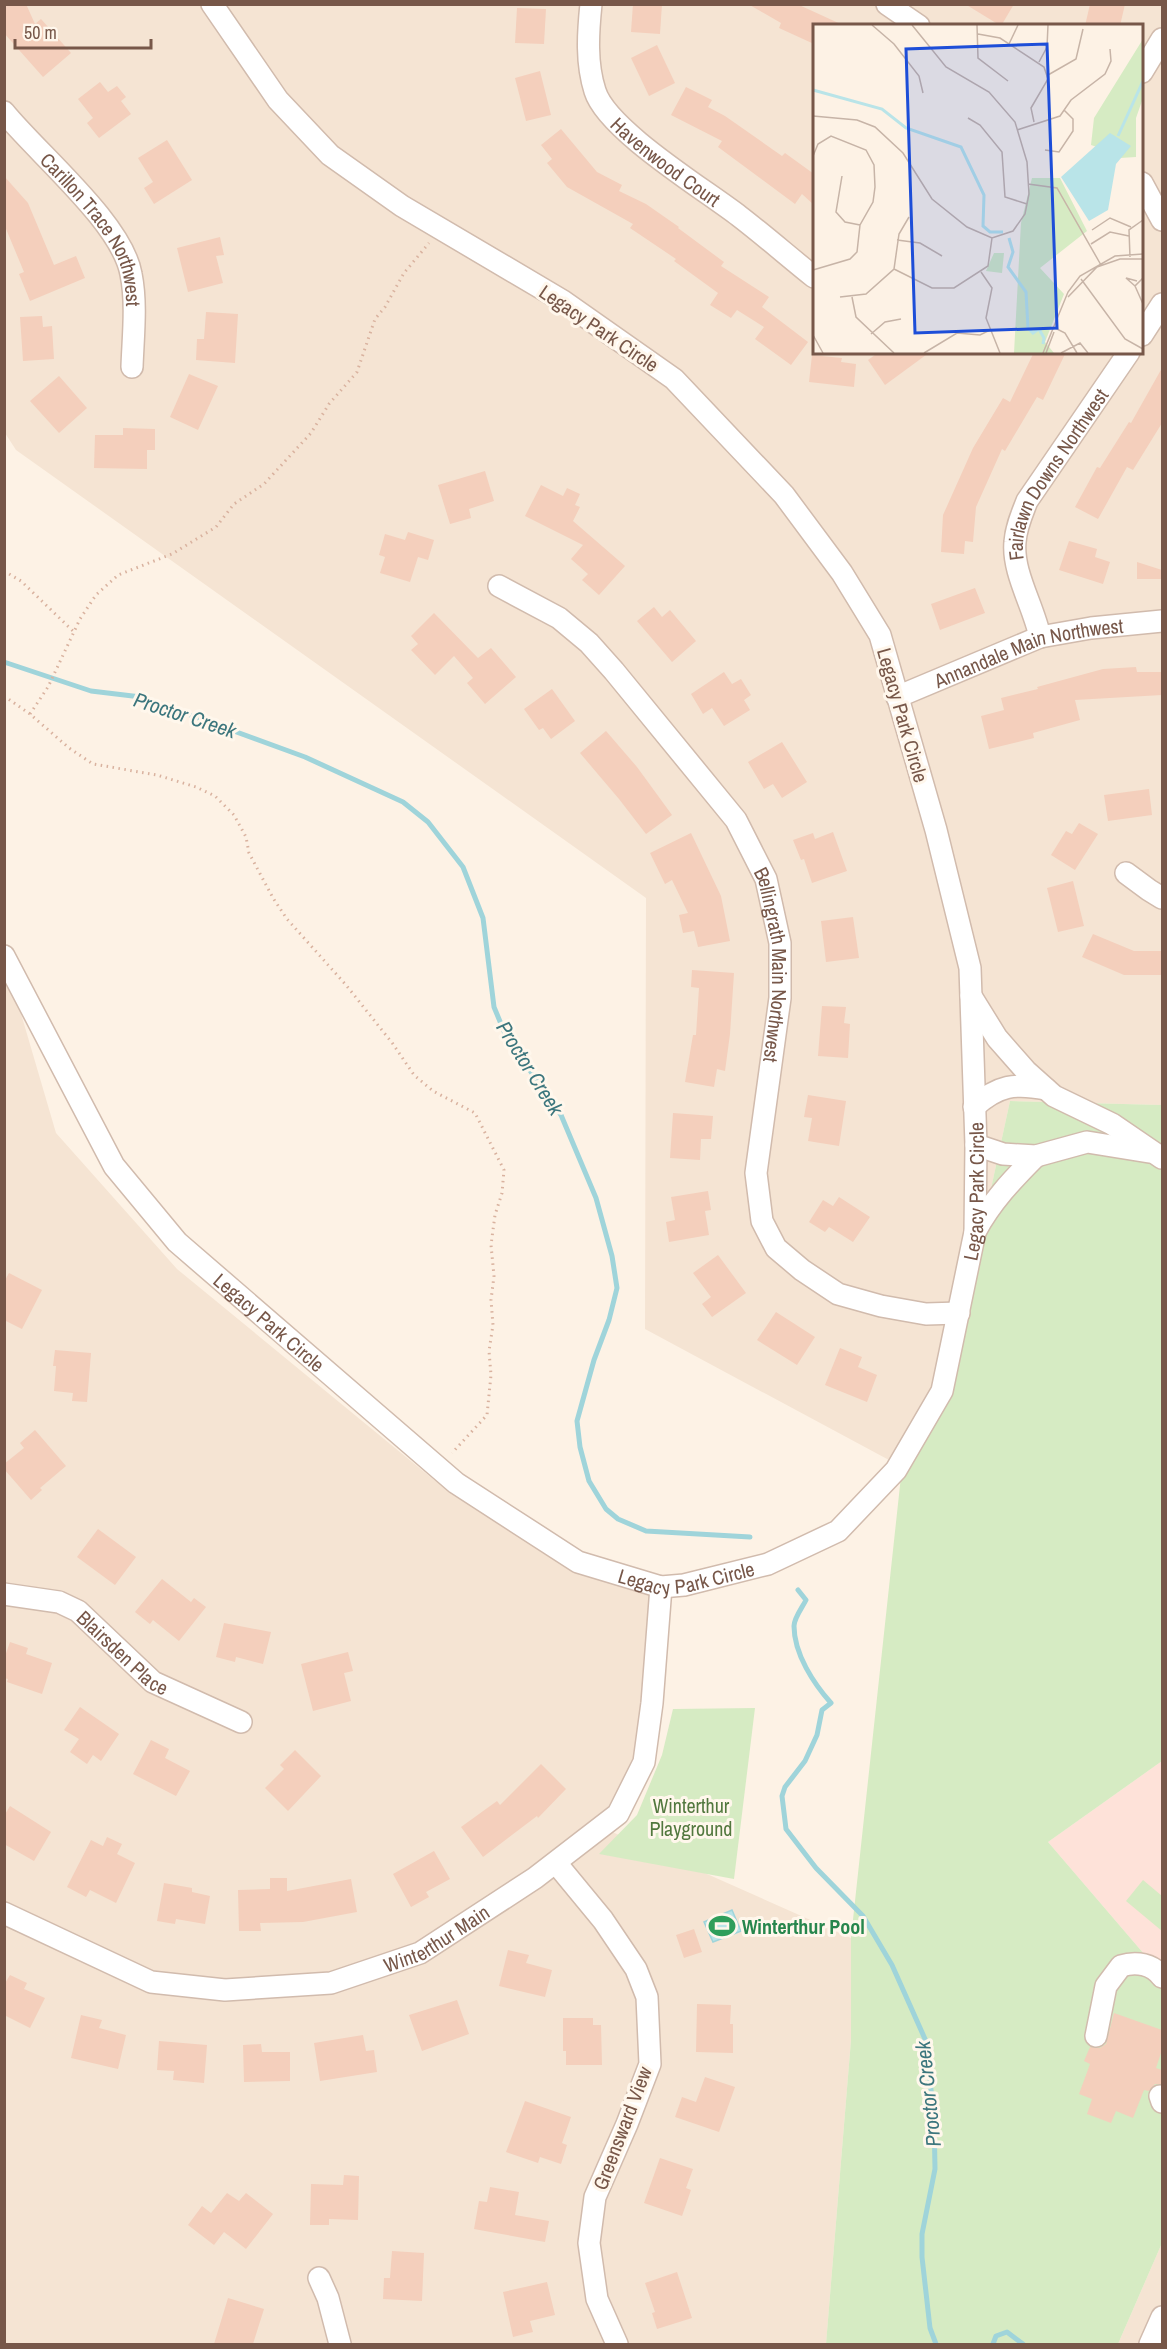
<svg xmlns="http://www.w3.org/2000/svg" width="1167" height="2349" viewBox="0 0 1167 2349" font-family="'Archivo Narrow',sans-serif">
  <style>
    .residential { fill: #f5e4d3; fill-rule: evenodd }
    .commercial { fill: #fee2d9 }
    .green { fill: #d6ebc3 }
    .water { fill: #b9e4e8; stroke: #9fd4da; stroke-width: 1.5 }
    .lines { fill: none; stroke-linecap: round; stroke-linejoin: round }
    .stream { stroke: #9fd4da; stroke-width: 5 }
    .building { fill: #f4cfbc }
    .minor-casing { stroke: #d1bbad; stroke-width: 24 }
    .path { stroke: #d9b29f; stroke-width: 3; stroke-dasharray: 1.5 4.5; stroke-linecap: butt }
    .minor { stroke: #fff; stroke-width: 21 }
    .labels { text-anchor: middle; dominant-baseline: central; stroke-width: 6; stroke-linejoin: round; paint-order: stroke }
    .street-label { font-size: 20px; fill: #775749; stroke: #fff7ec }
    .park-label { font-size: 20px; fill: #52783e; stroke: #fff7ec }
    .leisure-label { font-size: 20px; font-weight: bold; fill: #27864d; stroke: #fff7ec; text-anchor: start }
    .water-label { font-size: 21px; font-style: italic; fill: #3c767d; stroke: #fff7ec }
    .inset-river { fill: none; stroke: #b9e4e8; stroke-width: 3 }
    .inset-road { fill: none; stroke: #c7b4a7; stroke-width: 1.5 }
    .view { fill: #1d4ed8; fill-opacity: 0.15; stroke: #1d4ed8; stroke-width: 3 }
    .inset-edge { fill: none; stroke: #775749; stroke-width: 3 }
  </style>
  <rect width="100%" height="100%" fill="#fdf2e5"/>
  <g class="residential">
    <path d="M5 5H1162V1105L1010 1101 961 1327 902 1467 645 1329 646 898 16 450 5 433ZM814 26H1142V352H814Z"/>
    <path d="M4 977 17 1000 56 1133 177 1269 434 1480 577 1573 671 1594 659 1700 634 1791 601 1827 851 1938V2040L826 2344H5Z"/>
    <path d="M1162 2243V2344H1118Z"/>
  </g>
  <path class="commercial" d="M1162 1761V1975L1048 1842Z"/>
  <g class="green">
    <path d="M1010 1101 1162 1105V1761L1048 1842 1162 1975V2243L1118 2344H826L851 2040V1938L902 1467 961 1327Z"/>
    <path d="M755 1708 734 1879 599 1854 637 1815 662 1755 673 1709Z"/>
    <path d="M1143 1880 1162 1896V1931L1126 1901Z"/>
  </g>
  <path class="water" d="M732 1910 741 1931 713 1942 704 1922Z"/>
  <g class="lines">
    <g class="stream">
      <path d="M4 662 91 691 141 697 305 757 403 802 428 822 463 867 483 918 494 1007 506 1036 561 1115 596 1198 612 1256 617 1288 609 1320 594 1360 577 1421 580 1447 589 1481 606 1509 618 1519 646 1531 750 1537"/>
      <path d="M798 1590 806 1600C802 1608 794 1618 794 1626 794 1654 814 1684 831 1703L822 1710 817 1735 805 1761 785 1787 782 1796 786 1829 816 1868 863 1916 892 1965 925 2039 934 2115 935 2169 922 2234V2257L930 2328 936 2344"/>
      <path d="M993 2344 996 2336 1007 2332 1023 2344"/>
    </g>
  </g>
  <g class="building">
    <path d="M4 4H26L35 24 41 19 71 53 43 77 4 33Z"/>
    <path d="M633 4H662L660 34 631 32Z"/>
    <path d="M748 4H797L845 26H814V44L779 28 781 23Z"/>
    <path d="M965 4H1014L1001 26Z"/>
    <path d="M1090 4H1125L1120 26H1085Z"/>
    <path d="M517 8 546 9 544 44 515 43Z"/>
    <path d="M657 45 675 83 649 96 631 58Z"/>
    <path d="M540 71 551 115 526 121 515 78Z"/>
    <path d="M100 82 108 92 117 86 126 97 121 101 131 114 99 138 87 123 93 118 78 99Z"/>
    <path d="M686 87 712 100 708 107 725 116 782 156 785 153 814 174V205L802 194 795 204 718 147 722 141 671 115Z"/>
    <path d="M561 129 597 172 622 185 619 191 646 204 679 227 678 228 724 262 721 266 769 297 762 307 808 342 791 365 755 339 764 327 737 310 731 318 710 305 718 293 674 261 676 259 630 228 633 224 567 187 547 163 552 159 541 145Z"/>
    <path d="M167 140 192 180 154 204 144 188 153 182 138 158Z"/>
    <path d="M4 176 28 203 54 265 76 256 85 278 30 301 19 274 24 272 4 224Z"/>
    <path d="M220 237 224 255 216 256 223 283 188 292 177 248Z"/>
    <path d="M206 312 238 314 235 363 196 360 197 339H204Z"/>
    <path d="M42 316 43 327 52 326 54 359 23 361 20 317Z"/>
    <path d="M879 352H930L885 385 868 360Z"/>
    <path d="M1034 352H1066L1043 400 1037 397 1005 451 1002 449 976 507 973 542 965 541 964 554 941 552 943 515 973 448 1003 398 1010 402Z"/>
    <path d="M812 355 842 358 841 362 856 364 854 387 809 382Z"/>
    <path d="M1162 368V423L1133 470 1127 467 1098 519 1075 507 1097 467 1100 468 1129 422 1131 423Z"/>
    <path d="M189 374 218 386 198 430 170 417Z"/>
    <path d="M59 376 87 408 59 433 30 401Z"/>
    <path d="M123 428 155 429V450H147V469L94 468 95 435H123Z"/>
    <path d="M485 471 494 501 469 509 471 518 450 524 438 485Z"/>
    <path d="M541 485 563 496 567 488 580 494 575 505 580 507 573 521 625 566 599 595 582 580 588 574 571 559 583 545 525 516Z"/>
    <path d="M408 532 434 540 428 560 418 557 410 582 380 573 385 557 379 555 385 534 405 540Z"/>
    <path d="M1069 541 1097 549 1095 557 1110 562 1103 584 1059 570Z"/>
    <path d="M1137 562 1162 570V579H1137Z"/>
    <path d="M975 588 985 613 940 630 931 604Z"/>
    <path d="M654 607 662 617 670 610 696 641 672 662 637 621Z"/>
    <path d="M434 613 478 658 491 648 516 677 485 704 467 683 473 678 454 656 435 675 411 650 418 644 411 636Z"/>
    <path d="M1136 667 1137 672H1162V695L1075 700 1080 720 1033 733 1034 738 989 749 981 716 1004 710 1001 698 1038 689 1037 687 1103 669Z"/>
    <path d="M724 672 732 684 741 679 751 695 744 700 750 710 724 726 712 708 703 714 691 694Z"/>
    <path d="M552 689 575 721 551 739 543 728 539 730 524 709Z"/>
    <path d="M606 731 637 767 672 815 646 834 619 799 580 753Z"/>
    <path d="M782 742 807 782 782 798 773 784 764 789 748 762Z"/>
    <path d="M1149 789 1152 815 1108 821 1104 795Z"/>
    <path d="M1079 823 1098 834 1075 870 1051 855 1066 831 1072 834Z"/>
    <path d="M833 832 847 871 812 883 804 859 801 860 793 840 813 833 815 839Z"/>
    <path d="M691 833 721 896 730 941 698 947 694 931 683 933 679 915 688 913 672 880 665 884 650 853Z"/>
    <path d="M1073 881 1084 926 1058 932 1047 888Z"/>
    <path d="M853 917 859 958 826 962 821 921Z"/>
    <path d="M1093 934 1134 951H1162V975H1124L1082 957Z"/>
    <path d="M692 970 734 973 730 1034 725 1071 717 1069 714 1087 685 1082 693 1035H696L699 988 691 987Z"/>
    <path d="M822 1006 846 1007 844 1023 850 1024 848 1058 818 1056Z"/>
    <path d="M808 1095 846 1101 839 1146 808 1141 812 1118 804 1117Z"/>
    <path d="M673 1113 713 1116 711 1139H701L700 1160 670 1158Z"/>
    <path d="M708 1191 711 1210 705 1211 709 1235 669 1242 666 1222 675 1220 671 1197Z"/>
    <path d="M839 1197 870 1217 853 1242 829 1227 825 1232 809 1222 823 1200 833 1206Z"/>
    <path d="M718 1255 746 1293 712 1317 702 1304 711 1297 693 1273Z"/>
    <path d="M9 1273 42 1290 22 1329 4 1320V1282Z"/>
    <path d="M776 1312 815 1337 797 1365 757 1340Z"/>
    <path d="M840 1348 862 1357 858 1367 877 1375 867 1402 825 1385Z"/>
    <path d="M55 1350 91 1353 87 1402 72 1401 73 1393 54 1391 56 1366H53Z"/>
    <path d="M35 1430 66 1466 40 1488 42 1490 31 1500 4 1469V1464L24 1448 20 1443Z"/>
    <path d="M98 1529 136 1557 115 1585 77 1557Z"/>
    <path d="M162 1579 191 1602 194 1598 206 1607 179 1641 153 1620 150 1624 135 1612Z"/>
    <path d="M224 1623 271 1632 263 1664 236 1657 235 1662 216 1657Z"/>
    <path d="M10 1642 28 1648 26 1654 52 1663 42 1694 7 1682 8 1679 4 1678V1659Z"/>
    <path d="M348 1652 353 1671 344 1673 351 1701 313 1711 301 1664Z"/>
    <path d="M80 1707 119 1734 101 1761 93 1755 87 1764 70 1752 79 1739 64 1730Z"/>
    <path d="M151 1740 169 1749 165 1758 190 1771 176 1796 133 1774Z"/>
    <path d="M295 1750 321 1776 288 1811 265 1788 284 1769 280 1765Z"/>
    <path d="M541 1764 566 1789 538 1818 537 1816 483 1857 461 1827 497 1801 500 1805Z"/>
    <path d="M10 1806 51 1832 34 1861 4 1844V1816Z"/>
    <path d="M107 1837 122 1844 117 1854 135 1863 116 1903 90 1890 86 1897 67 1887 91 1840 103 1846Z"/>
    <path d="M434 1851 450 1879 426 1892 429 1897 411 1907 393 1874Z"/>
    <path d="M270 1878H287V1891L351 1879 357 1912 303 1922 260 1923 261 1931H239L238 1890 270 1889Z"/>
    <path d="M164 1883 192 1888V1892L210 1896 205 1924 176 1919 175 1924 157 1921Z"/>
    <path d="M694 1929 702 1952 684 1958 676 1935Z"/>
    <path d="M508 1950 529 1955 526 1963 552 1970 545 1997 499 1986Z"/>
    <path d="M10 1975 27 1983 24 1989 45 1998 30 2028 4 2015V1985Z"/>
    <path d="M457 2000 469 2034 422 2051 409 2015Z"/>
    <path d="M697 2004 731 2005 730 2024H733V2053L696 2052Z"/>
    <path d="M1114 2013 1162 2030V2050L1156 2068 1162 2070V2084H1155L1149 2091 1144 2090 1133 2118 1116 2111 1111 2123 1087 2114 1092 2099 1079 2094 1090 2064 1084 2061 1090 2047 1100 2048 1106 2044Z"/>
    <path d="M81 2015 102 2020 99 2028 126 2035 118 2069 71 2058Z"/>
    <path d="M563 2018H593V2025H601L602 2065H566V2051H563Z"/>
    <path d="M363 2035 366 2051 374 2050 377 2072 320 2081 314 2043Z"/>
    <path d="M159 2041 207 2045 204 2083 173 2080 174 2071 157 2070Z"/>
    <path d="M261 2044 262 2052H290V2081L244 2082 243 2045Z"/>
    <path d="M705 2077 735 2087 719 2132 675 2117 682 2097 696 2102Z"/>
    <path d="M525 2101 571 2117 562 2143 567 2145 561 2164 540 2157 538 2163 506 2152Z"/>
    <path d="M660 2158 693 2169 686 2188 691 2190 682 2216 644 2203Z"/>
    <path d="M344 2175 359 2176 358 2220 329 2219V2225H310L311 2184 343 2185Z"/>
    <path d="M490 2187 519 2192 515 2215 549 2221 545 2242 474 2229 479 2201 487 2202Z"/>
    <path d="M227 2193 239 2201 246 2193 273 2214 246 2249 224 2232 214 2245 188 2225 202 2206 211 2213Z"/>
    <path d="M392 2251 424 2253 422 2301 383 2299 384 2278H390Z"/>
    <path d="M677 2272 692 2318 657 2329 652 2313 655 2312 645 2283Z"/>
    <path d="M547 2282 555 2315 530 2321 533 2332 513 2337 503 2292Z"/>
    <path d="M228 2298 264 2309 253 2344H214Z"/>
  </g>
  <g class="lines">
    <g class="minor-casing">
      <g id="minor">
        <path id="s1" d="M591 4C588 33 586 63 595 91 607 130 704 189 739 216 765 236 789 257 814 277"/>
        <path d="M887 4 919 26"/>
        <path d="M1142 72 1162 39"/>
        <path id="s2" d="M4 112C38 154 122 223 131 274 137 304 133 337 132 367"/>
        <path d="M1142 183 1162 220"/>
        <path d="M1142 335 1162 304"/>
        <path id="s3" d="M499 586 559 618 589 643 614 671 736 820 766 879 780 943V998L756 1173 762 1221 776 1248 802 1270 838 1294 881 1306 926 1314 959 1313"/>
        <path id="s4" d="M1040 637C1034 607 1012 572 1015 542 1016 527 1022 514 1027 501L1129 352"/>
        <path id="s5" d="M897 697 1040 637 1091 628 1162 621"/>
        <path d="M1126 873 1149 890 1162 898"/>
        <path id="s6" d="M4 956 114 1166 177 1242 456 1483 578 1562 661 1587 684 1585 768 1564 838 1531 896 1470 942 1391 975 1232 976 1145 970 968 936 830 880 635 842 573 784 495 674 379 563 301 402 206 330 155 278 100 212 4"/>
        <path d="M971 996 997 1038 1026 1071 1054 1096 1112 1124 1162 1158"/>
        <path d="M974 1107C998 1085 1015 1083 1046 1089"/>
        <path d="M976 1145 1003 1154 1036 1156 1087 1142 1149 1152"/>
        <path d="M975 1232C991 1202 1013 1179 1036 1156"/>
        <path id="s7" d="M4 1594 59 1602 78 1611 153 1682 241 1722"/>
        <path d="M556 1863 603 1920 636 1969 647 1997 650 2064 627 2124 595 2197 589 2243 597 2299 617 2344"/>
        <path id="s8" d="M4 1913 151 1982 225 1990 331 1983 420 1953 535 1878 618 1814 644 1762 652 1703 661 1587"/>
        <path d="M1096 2036 1106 1986 1121 1966C1136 1961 1153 1964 1162 1977"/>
        <path d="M1160 2096 1162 2102"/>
        <path d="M319 2278 328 2298 340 2344"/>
        <path d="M1150 2344 1162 2317"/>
      </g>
    </g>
    <g class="path">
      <path d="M4 571 21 581 74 632"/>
      <path d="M4 696 30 714 69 748 93 764 157 775 196 787 215 796 234 815 246 837 249 853 273 898 287 919 346 985 393 1044 414 1075 433 1091 475 1113 504 1170 502 1193 495 1215 491 1245 494 1276 491 1300 493 1325 489 1351 491 1375 487 1415 452 1453"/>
      <path d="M30 714 48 687 80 619 96 595 118 575 172 554 216 527 234 504 264 484 311 433 329 404 357 372 375 319 385 307 404 273 429 243"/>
    </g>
    <use href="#minor" class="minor"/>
  </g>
  <defs>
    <g id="stadium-bare" transform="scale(2.07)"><path d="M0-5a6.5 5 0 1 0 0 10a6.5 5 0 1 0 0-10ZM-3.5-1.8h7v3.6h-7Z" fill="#2e9e5b" stroke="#fff7ec" stroke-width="2.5" paint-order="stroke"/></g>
  </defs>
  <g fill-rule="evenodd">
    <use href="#stadium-bare" x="722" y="1926"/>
  </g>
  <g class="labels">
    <g class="street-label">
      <text stroke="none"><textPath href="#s1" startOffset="189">Havenwood Court</textPath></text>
      <text stroke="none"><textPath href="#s2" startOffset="150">Carillon Trace Northwest</textPath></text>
      <text transform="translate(599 328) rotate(34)">Legacy Park Circle</text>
      <text stroke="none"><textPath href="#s4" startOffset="178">Fairlawn Downs Northwest</textPath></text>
      <text stroke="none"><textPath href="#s5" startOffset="140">Annandale Main Northwest</textPath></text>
      <text transform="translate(903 715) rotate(74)">Legacy Park Circle</text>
      <text stroke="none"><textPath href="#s3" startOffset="490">Bellingrath Main Northwest</textPath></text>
      <text stroke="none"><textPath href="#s6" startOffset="1502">Legacy Park Circle</textPath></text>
      <text stroke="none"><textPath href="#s6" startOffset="458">Legacy Park Circle</textPath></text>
      <text stroke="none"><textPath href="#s6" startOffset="962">Legacy Park Circle</textPath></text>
      <text stroke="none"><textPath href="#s7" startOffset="138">Blairsden Place</textPath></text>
      <text stroke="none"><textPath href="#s8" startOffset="458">Winterthur Main</textPath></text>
      <text transform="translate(622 2128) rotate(-69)">Greensward View</text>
    </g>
    <g class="park-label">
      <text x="691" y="1805">Winterthur<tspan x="691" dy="23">Playground</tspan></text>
    </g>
    <g class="leisure-label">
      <text x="742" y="1926">Winterthur Pool</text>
    </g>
    <g class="water-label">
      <text transform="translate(185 715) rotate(18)">Proctor Creek</text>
      <text transform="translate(530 1068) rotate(58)">Proctor Creek</text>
      <text transform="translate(928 2094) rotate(-96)">Proctor Creek</text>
    </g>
  </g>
  <g transform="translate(813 24)">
    <rect width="330" height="330" fill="#fdf2e5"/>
    <path d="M330 15V74L323 94V133L307 134 301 118 290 125 278 121 281 94ZM219 154H247L274 207 227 244 251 270 232 318 241 329H201L208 199ZM181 229H191L189 249 173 247Z" fill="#d6ebc3"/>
    <path d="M297 109 318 122 303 140 295 186 276 197 248 153Z" fill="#b9e4e8"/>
    <path class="inset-river" d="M0 66 69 85 93 104 148 123 171 171 170 202 177 208H190M305 112 330 57M196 214 200 228 195 243 213 268 215 304 220 309 226 305 231 314 230 320"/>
    <path class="inset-road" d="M59 1 81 20 106 52 110 69M164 1 165 34 195 57M165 10 187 14 231 43 235 55 218 84 221 98M196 20 205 1M226 38 234 23 235 1M235 51 263 35 270 5M0 92 44 96 62 103 90 129 119 175 154 203 179 214 200 207 212 190 216 170 214 138 202 98 176 68 133 43 99 1M155 94 167 101 189 128 192 173 214 180M204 106 247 92 258 76 292 50 298 37 297 25M232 126 246 128 260 107V95L251 86M0 132 5 120 18 112 53 126 61 141 62 163 60 178 47 201 44 228 37 235 0 246M29 152 23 188 32 198 47 201M215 160 244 164 288 241M279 206 297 194 318 203M84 216 107 219 129 232M278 220 297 208 316 212M317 233 316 206 330 196M81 245 119 264H141L175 242 179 214M168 248 179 264 173 294 187 329M330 254 322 262 330 280M268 255 312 315 330 325M322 262 313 254 324 257M27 273 53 270 81 245 86 210 96 193M39 273 43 293 81 329M255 273 284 243 307 235H330M242 304 252 309 264 329M58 310 72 298 88 295M0 311 10 329M111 329 144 309 167 311 177 306M230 329 255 268 267 252 302 232 330 230M233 329 241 308M248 329 267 319 275 329"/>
    <path class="view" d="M234 20 244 304 102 309 93 25Z"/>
    <rect width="330" height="330" class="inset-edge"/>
  </g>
  <rect width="1167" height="2349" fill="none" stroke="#775749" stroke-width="12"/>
  <path d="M15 39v9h136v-9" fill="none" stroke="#775749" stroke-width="3"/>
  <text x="24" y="39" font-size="18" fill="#775749" stroke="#fff7ec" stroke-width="4.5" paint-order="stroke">50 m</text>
</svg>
